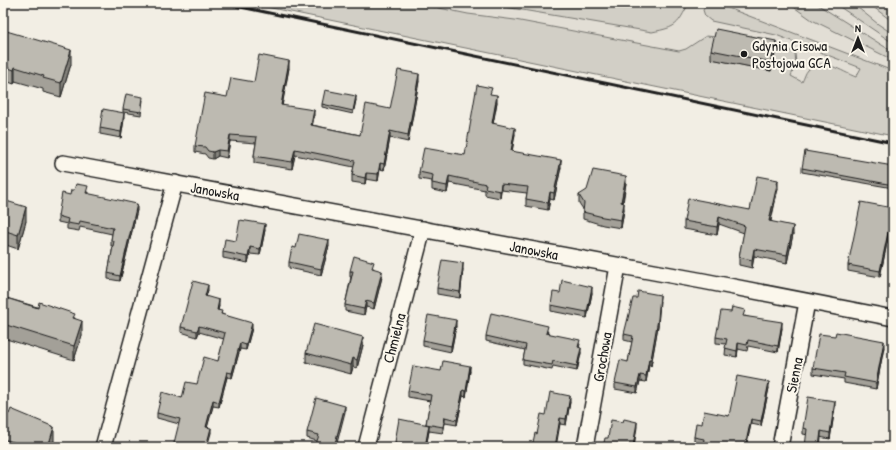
<svg xmlns="http://www.w3.org/2000/svg" width="896" height="450" viewBox="0 0 896 450" font-family="'Patrick Hand',sans-serif">
  <style>
    .built { fill: #e2ded5 }
    .green { fill: #d2cfc6; stroke: #777671 }
    .lines { fill: none; stroke-linecap: round; stroke-linejoin: round }
    .street-casing { stroke: #1c1c1c; stroke-width: 18 }
    .street { stroke: #fbf7ec; stroke-width: 15 }
    .rail { stroke: #1c1c1c; stroke-width: 3 }
    .wall { fill: #a3a098; stroke: #1c1c1c }
    .shaded-wall { fill: #84827c; stroke: #1c1c1c }
    .building { fill: #bdbab1; stroke: #1c1c1c }
    .poi-dot { fill: #1c1c1c; stroke: #fbf7ec; stroke-width: 1.5 }
    .labels { text-anchor: middle; dominant-baseline: central; stroke-width: 4; stroke-linejoin: round; paint-order: stroke }
    .poi-label { font-size: 15px; fill: #1c1c1c; stroke: #fbf7ec; text-anchor: start }
    .street-label { font-size: 15px; fill: #1c1c1c; stroke: #fbf7ec }
  </style>
  <rect width="100%" height="100%" fill="#f2eee4"/>
  <filter id="ink" filterUnits="userSpaceOnUse"><feTurbulence type="fractalNoise" baseFrequency=".025" numOctaves="2"/><feDisplacementMap in="SourceGraphic" scale="8" xChannelSelector="R" yChannelSelector="G"/><feConvolveMatrix kernelMatrix="1 2 1 2 8 2 1 2 1" color-interpolation-filters="sRGB"/></filter>
  <g filter="url(#ink)">
    <path class="built" d="M317 3H893V123Z"/>
    <g class="green">
      <path d="M247 3H415L468 14 515 20 679 51 686 49 706 36 716 37 712 59 771 71 776 49H787L795 53 796 64 791 76 802 82C804 79 805 73 808 70 822 56 842 72 856 77L861 68 776 35 711 21 705 16 703 10 708 3H715L893 71V136Z"/>
      <path d="M481 3H689C677 25 678 27 652 32Z"/>
      <path d="M788 3H815L893 52V60L812 20Z"/>
      <path d="M834 3H852L878 24 893 34V43Z"/>
      <path d="M868 3H893V22Z"/>
    </g>
    <g class="lines">
      <g class="street-casing">
        <g id="street">
          <path d="M63 163 703 281 893 318"/>
          <path d="M103 447 175 183"/>
          <path d="M366 447 423 229"/>
          <path d="M585 447 618 266"/>
          <path d="M780 447 807 302"/>
        </g>
      </g>
      <use href="#street" class="street"/>
      <path class="rail" d="M221 3 893 143"/>
    </g>
    <g class="wall">
      <path d="M3 30 71 64 61 97 43 92V89L15 81 14 84 3 80Z"/>
      <path d="M776 49 771 71 711 59V50Z"/>
      <path d="M289 68 282 105 314 117 312 125 360 135 390 109 419 81 408 142 390 138 384 170 380 169 378 181 366 179 365 184 352 182V175L354 167 295 155 292 169 254 163V156L256 143 230 141 227 158 218 156 213 159 208 158 205 154 195 152V146L254 82Z"/>
      <path d="M492 94 497 102 493 123 515 134 512 151 561 167 554 200 550 199 548 210 526 206V199L527 193 501 190 500 198 485 195V190L449 183 447 193 432 190V181L419 179V172L465 155Z"/>
      <path d="M143 100 141 115 123 112V109Z"/>
      <path d="M356 100 353 114 322 107V104Z"/>
      <path d="M124 119 121 138 100 134V128Z"/>
      <path d="M893 166V188L802 172V168Z"/>
      <path d="M626 183 623 203 624 210 621 228 603 225 583 219V209L579 203V195Z"/>
      <path d="M778 188 771 221 793 234 787 263 754 256 752 268 739 265V257L744 233 719 224 717 235 684 229V221L750 210Z"/>
      <path d="M88 192V194L137 210 120 281 108 279V273L113 246H111V240L112 234 80 227 79 231 67 229V224L58 222V216L70 195Z"/>
      <path d="M3 200 26 221 18 249 3 244Z"/>
      <path d="M893 214 880 277 848 271V265Z"/>
      <path d="M265 230 260 255 250 254 248 263 223 258V252L236 241Z"/>
      <path d="M329 246 321 275 289 268V262Z"/>
      <path d="M374 268V269L382 277 374 309 366 307 364 315 345 311V305L351 277H350V271Z"/>
      <path d="M463 269 460 298 437 294V288Z"/>
      <path d="M208 290 206 296 219 306 218 310 222 314 252 328 246 350 240 349 232 378 227 377 219 407 213 406 207 427 211 433 179 424 157 418V413L182 398 197 384 218 361 224 339 199 332 197 337 181 332V327Z"/>
      <path d="M592 293 587 318 551 311V305Z"/>
      <path d="M3 297 75 318 82 335 74 360 3 338Z"/>
      <path d="M660 301 658 326 651 366 649 365 646 382 640 381 637 393 615 389V383L628 362 632 342 624 340V334Z"/>
      <path d="M745 316 782 328 778 352 748 346 747 351 738 349 737 357 725 355 726 344 716 343V337Z"/>
      <path d="M456 326 451 352 423 346V340Z"/>
      <path d="M548 331 547 333 580 344 579 348 581 353 577 371 553 366 552 370 523 364V360L525 350 486 341V336Z"/>
      <path d="M363 345 357 368 353 367 351 374 306 362V353Z"/>
      <path d="M884 347 876 389 844 383V379L813 374V368Z"/>
      <path d="M441 371H470L466 397 463 396 457 425 445 423 443 433 429 431 426 447H395V442L426 424 430 401 408 397V391Z"/>
      <path d="M769 388 761 426 751 424 746 447H703V445L694 443V437L702 424 729 416Z"/>
      <path d="M570 402 566 425 560 424 537 434 546 415Z"/>
      <path d="M835 407 830 439 803 434V428Z"/>
      <path d="M3 412 54 441 52 447H3Z"/>
      <path d="M345 412 317 441 307 438V432Z"/>
    </g>
    <g class="shaded-wall">
      <path d="M776 41V49L771 71V62Z"/>
      <path d="M71 50V64L61 97V83Z"/>
      <path d="M289 61V68L281 112V105Z"/>
      <path d="M15 67V81L14 84V70Z"/>
      <path d="M419 74V81L408 142V135Z"/>
      <path d="M497 95V102L492 130V123Z"/>
      <path d="M356 96V100L353 114V111Z"/>
      <path d="M314 110V117L311 132V125Z"/>
      <path d="M124 113V119L121 138V132Z"/>
      <path d="M515 128V134L511 158V151Z"/>
      <path d="M390 131V138L384 170V164Z"/>
      <path d="M230 135V141L227 158V151Z"/>
      <path d="M295 149V155L292 169V162Z"/>
      <path d="M218 150V156L213 159V152Z"/>
      <path d="M561 160V167L554 200V193Z"/>
      <path d="M380 163V169L378 181V174Z"/>
      <path d="M366 173V179L365 184V178Z"/>
      <path d="M449 176V183L447 193V186Z"/>
      <path d="M626 176V183L621 210V202Z"/>
      <path d="M778 180V188L769 228V221Z"/>
      <path d="M501 184V190L500 198V191Z"/>
      <path d="M550 192V199L548 210V203Z"/>
      <path d="M624 203V210L621 228V220Z"/>
      <path d="M137 204V210L120 281V276Z"/>
      <path d="M26 207V221L18 249V235Z"/>
      <path d="M893 208V214L880 277V271Z"/>
      <path d="M719 217V224L717 235V227Z"/>
      <path d="M265 224V230L260 255V249Z"/>
      <path d="M793 226V234L787 263V255Z"/>
      <path d="M329 240V246L321 275V269Z"/>
      <path d="M250 247V254L248 263V257Z"/>
      <path d="M754 249V256L752 268V260Z"/>
      <path d="M463 263V269L460 298V292Z"/>
      <path d="M382 271V277L374 309V303Z"/>
      <path d="M208 285V290L205 301V296Z"/>
      <path d="M592 287V293L587 318V312Z"/>
      <path d="M660 295 658 326 651 366V359Z"/>
      <path d="M219 300V306L217 315V310Z"/>
      <path d="M366 301V307L364 315V309Z"/>
      <path d="M456 320V326L451 352V346Z"/>
      <path d="M82 321V335L74 360V346Z"/>
      <path d="M782 322V328L778 352V346Z"/>
      <path d="M252 323V328L246 350V345Z"/>
      <path d="M199 326V332L197 337V331Z"/>
      <path d="M363 337V345L357 368V360Z"/>
      <path d="M884 341V347L876 389V383Z"/>
      <path d="M240 343V349L232 378V373Z"/>
      <path d="M738 343V349L737 357V351Z"/>
      <path d="M581 348V353L577 371V366Z"/>
      <path d="M353 358V367L351 374V365Z"/>
      <path d="M649 359V365L646 382V376Z"/>
      <path d="M470 366V371L466 397V391Z"/>
      <path d="M227 372V377L219 407V402Z"/>
      <path d="M640 375V381L637 393V387Z"/>
      <path d="M769 382V388L761 426V421Z"/>
      <path d="M463 390V396L457 425V420Z"/>
      <path d="M570 396V402L566 425V419Z"/>
      <path d="M213 400V406L206 432V427Z"/>
      <path d="M835 401V407L830 439V433Z"/>
      <path d="M345 406V412L336 447H334Z"/>
      <path d="M445 417V423L443 433V427Z"/>
      <path d="M560 418V424L556 447H555Z"/>
      <path d="M751 419V424L746 447H745Z"/>
      <path d="M637 422V427L634 447H633Z"/>
      <path d="M429 425V431L426 447H425Z"/>
      <path d="M54 427V441L52 447H48Z"/>
      <path d="M211 428V433L207 447H206Z"/>
      <path d="M821 431V438L820 447H819Z"/>
    </g>
    <g class="building">
      <path d="M716 29 776 41 771 62 711 50Z"/>
      <path d="M3 30 71 50 61 83 43 78 44 76 15 67 14 70 3 66Z"/>
      <path d="M259 55 289 61 281 105 314 110 311 125 360 135 366 104 390 109 398 70 419 74 408 135 390 131 384 164 380 163 378 174 366 173 365 178 352 175 355 161 295 149 292 162 254 156 257 137 230 135 227 151 218 150 213 152 208 151 205 147 195 146 205 93 227 97 231 78 254 82Z"/>
      <path d="M477 85 492 88 490 94 497 95 492 123 515 128 511 151 561 160 554 193 550 192 548 203 526 199 528 187 501 184 500 191 485 188 486 184 449 176 447 186 432 183 433 175 419 172 424 148 465 155Z"/>
      <path d="M325 90 356 96 353 111 322 104Z"/>
      <path d="M126 94 143 97 141 112 123 109Z"/>
      <path d="M103 109 124 113 121 132 100 128Z"/>
      <path d="M805 151 893 166V185L802 168Z"/>
      <path d="M593 170 626 176 621 202 624 203 621 220 603 217 583 212 584 203 579 195 587 190Z"/>
      <path d="M757 176 778 180 769 221 793 226 787 255 754 249 752 260 739 257 745 226 719 217 717 227 684 221 688 198 750 210Z"/>
      <path d="M76 184 88 186 86 193 137 204 120 276 108 273 114 241 111 240 113 228 80 221 79 225 67 223 68 219 58 216 62 193 70 195 71 190H74Z"/>
      <path d="M3 200 26 207 18 235 3 230Z"/>
      <path d="M861 202 893 208 880 271 848 265Z"/>
      <path d="M240 220 265 224 260 249 250 247 248 257 223 252 225 239 236 241Z"/>
      <path d="M299 234 329 240 321 269 289 262 292 247 296 248Z"/>
      <path d="M354 256 374 262 372 268 382 271 374 303 366 301 364 309 345 305 353 271H350Z"/>
      <path d="M442 260 463 263 460 292 437 288Z"/>
      <path d="M562 280 592 287 587 312 551 305 553 292 560 293Z"/>
      <path d="M193 281 208 285 205 296 219 300 217 310 222 311 221 314 252 323 246 345 240 343 232 373 227 372 219 402 213 400 206 427 211 428 206 447H173L180 419 157 413 162 392 182 398 186 382 197 384 204 357 218 361 225 333 199 326 197 331 181 327Z"/>
      <path d="M638 291 660 295 658 319 651 359H649L646 376 640 375 637 387 615 383 620 360 628 362 633 336 624 334 633 298H637Z"/>
      <path d="M3 297 38 308 39 302 75 314 73 318 82 321 74 346 3 324Z"/>
      <path d="M732 307 745 310 743 316 782 322 778 346 748 340 747 345 738 343 737 351 725 348 727 339 716 337 721 311 731 312Z"/>
      <path d="M491 313 548 326 546 333 580 340 578 347 581 348 577 366 553 361 552 365 523 360 526 345 486 336Z"/>
      <path d="M428 315 456 320 451 346 423 340Z"/>
      <path d="M314 324 363 337 357 360 353 358 351 365 306 353Z"/>
      <path d="M836 332 884 341 876 383 844 377 845 373 813 368 819 334 835 336Z"/>
      <path d="M443 361 470 366 466 391 463 390 457 420 445 417 443 427 426 424 431 395 408 391 413 366 441 371Z"/>
      <path d="M737 376 769 382 761 421 751 419 745 447H710L703 446 704 439 694 437 696 423 702 424 704 411 729 416Z"/>
      <path d="M550 392 570 396 566 419 560 418 555 447H532L535 433 537 434 541 414 546 415Z"/>
      <path d="M808 397 835 401 830 433 821 431 819 447H805L807 429 803 428Z"/>
      <path d="M316 398 345 406 334 447H315L319 435 307 432Z"/>
      <path d="M11 409 54 427 48 447H30L3 439V412L9 414Z"/>
      <path d="M399 419 429 425 425 447H420L395 442Z"/>
      <path d="M624 419 637 422 633 447H603L605 438H608L611 420 623 422Z"/>
      <path d="M859 443 875 447H859Z"/>
    </g>
  </g>
  <circle class="poi-dot" cx="744" cy="54" r="4"/>
  <g class="labels">
    <g class="poi-label">
      <text x="752" y="45">Gdynia Cisowa<tspan x="752" dy="17">Postojowa GCA</tspan></text>
    </g>
    <g class="street-label">
      <text transform="translate(215 191) rotate(10)">Janowska</text>
      <text transform="translate(534 250) rotate(11)">Janowska</text>
      <text transform="translate(394 338) rotate(-75)">Chmielna</text>
      <text transform="translate(602 357) rotate(-80)">Grochowa</text>
      <text transform="translate(794 375) rotate(-79)">Sienna</text>
    </g>
  </g>
  <rect width="896" height="450" fill="none" stroke="#fbf7ec" stroke-width="16"/>
  <rect x="8" y="8" width="880" height="434" fill="none" stroke="#1c1c1c" stroke-width="1.5" filter="url(#ink)"/>
  <g transform="translate(858 38)" stroke="#fbf7ec" stroke-width="3" paint-order="stroke">
  <path d="M0-3L7 15L0 10L-7 15Z" fill="#1c1c1c"/>
  <text y="-6" font-size="11" font-weight="bold" text-anchor="middle" fill="#1c1c1c">N</text>
  </g>
</svg>
